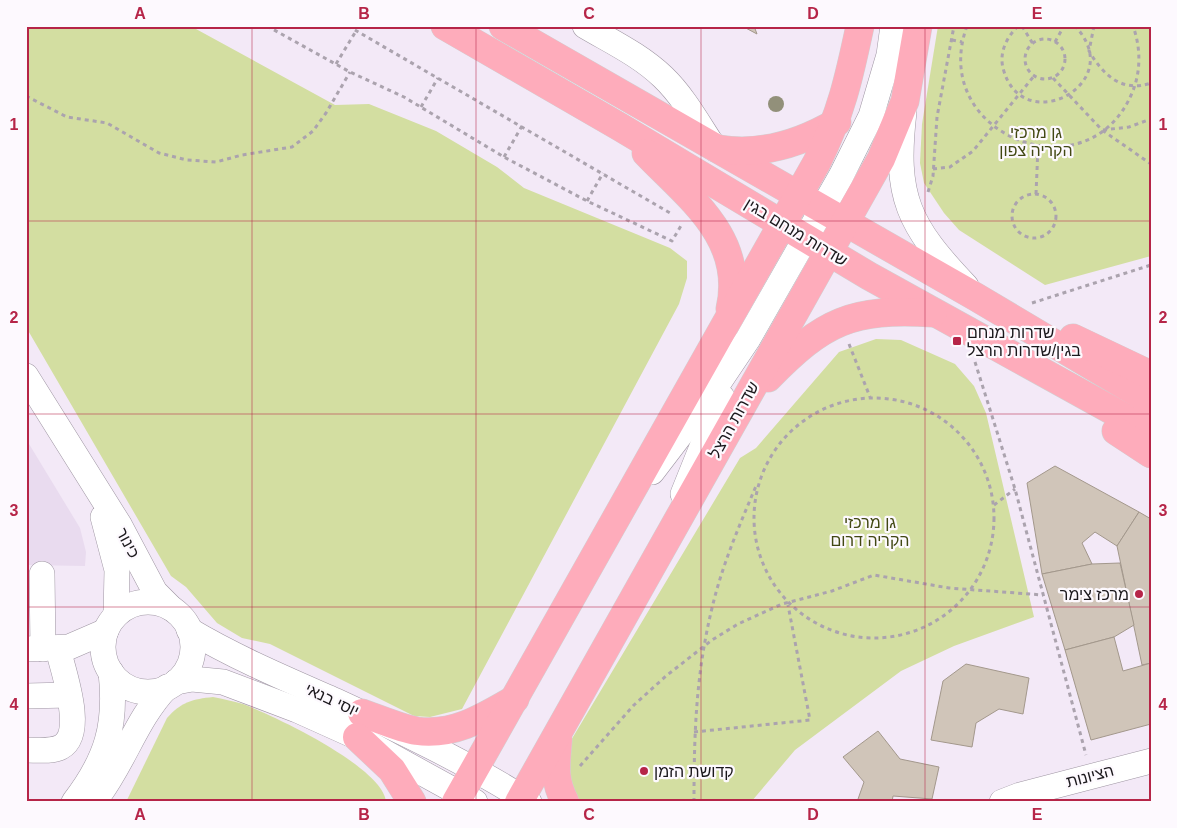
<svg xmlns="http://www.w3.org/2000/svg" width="1177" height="828" viewBox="0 0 1177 828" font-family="Arial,Heebo,sans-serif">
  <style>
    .built { fill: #e9dbef }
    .green { fill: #d3dea1 }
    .building { fill: #d0c5b9; stroke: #a3988c }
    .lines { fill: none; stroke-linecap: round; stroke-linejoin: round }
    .minor-casing { stroke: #9f96a3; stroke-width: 26 }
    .major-casing { stroke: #d1d1d2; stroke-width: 29 }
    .path { stroke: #aba3ae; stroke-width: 3; stroke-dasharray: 4 4; stroke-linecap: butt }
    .minor { stroke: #fff; stroke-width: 25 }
    .major { stroke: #feacbb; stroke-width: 28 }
    .tree { fill: #92907a }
    .grid { fill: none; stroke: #b62548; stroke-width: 1; stroke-opacity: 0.55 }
    .poi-dot { fill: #b62548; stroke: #fdf9fe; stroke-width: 2 }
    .labels { text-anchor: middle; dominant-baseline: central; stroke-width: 4.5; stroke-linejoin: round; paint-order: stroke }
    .park-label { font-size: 16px; fill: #424813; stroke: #fdf9fe }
    .street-label { font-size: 16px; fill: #1b181c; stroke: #fdf9fe }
    .poi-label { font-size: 16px; fill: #1b181c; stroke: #fdf9fe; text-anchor: start }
    .neatline { fill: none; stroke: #b62548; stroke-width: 2 }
    .grid-label { font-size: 16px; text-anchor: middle; font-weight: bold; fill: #b62548 }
  </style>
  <rect width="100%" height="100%" fill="#f3e9f7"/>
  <path class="built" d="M26 439 80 528 86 552 85 566 26 565Z"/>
  <g class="green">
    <path d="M26 26H185L196 29 335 105 369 104 436 131 497 167 524 188 670 248 687 261V278L679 304 462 709 430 717 414 716 270 644 242 638 217 623 186 587 171 576 26 327Z"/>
    <path d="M938 26H1151V256L1045 285 959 230 944 213 924 183 920 163 922 124Z"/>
    <path d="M876 339 901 340 955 364 974 386 986 413 1034 617 954 646 901 671 795 750 751 802H575L569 778 570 742 740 458 756 448 839 352Z"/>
    <path d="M213 697C223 699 233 701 243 704 274 716 383 767 386 802H126L167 718C181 702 193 699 213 697Z"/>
  </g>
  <g class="building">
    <path d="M742 26H754L757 34Z"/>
    <path d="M1055 466 1139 512 1117 546 1095 532 1082 543 1092 564 1042 574 1027 483Z"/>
    <path d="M1139 512 1151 519V663L1142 665 1117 546Z"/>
    <path d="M1120 563 1134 625 1114 637 1065 650 1042 574 1092 564Z"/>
    <path d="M1114 637 1123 671 1151 663V724L1091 740 1065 650Z"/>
    <path d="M966 664 1029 678 1023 714 999 709 976 723 972 747 931 740 943 681Z"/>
    <path d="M878 731 900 759 939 767 932 799 893 796 892 802H857L864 782 843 757Z"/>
  </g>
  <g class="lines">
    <g class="minor-casing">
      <g id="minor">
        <path d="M585 26C612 42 640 55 663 77 684 97 699 125 715 149"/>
        <path d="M904 112C894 197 908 225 966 286"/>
        <path d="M26 376 120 526 155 592 171 608"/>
        <path d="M652 472 707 400 748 339 841 176 871 116 889 55 893 26"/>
        <path d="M683 494 722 397"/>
        <path d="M103 517 117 570 116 615"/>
        <path d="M42 574 43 649"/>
        <circle cx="148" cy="647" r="45"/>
        <path d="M189 630C236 658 286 679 336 701 401 731 468 763 529 802"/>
        <path d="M26 649 69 647 106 631"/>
        <path d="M176 682 192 679 223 682 297 710 357 737 475 802"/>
        <path d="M26 696 69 695"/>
        <path d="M26 750C37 750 51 752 61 747 86 733 63 671 58 649"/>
        <path d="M99 795C125 760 137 718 167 687"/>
        <path d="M74 802C107 759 117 725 111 672"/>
        <path d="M1002 802 1020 795 1151 761"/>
      </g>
    </g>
    <g class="major-casing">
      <g id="major">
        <path d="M445 26 620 127 869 276 1151 432"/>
        <path d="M503 26 976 297 1151 401"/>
        <path d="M719 149C761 156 801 143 837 122"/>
        <path d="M646 153C689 198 746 238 730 309"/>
        <path d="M1073 338 1151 375"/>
        <path d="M768 378C824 321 851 308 933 313"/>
        <path d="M1116 431 1151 454"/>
        <path d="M362 713C380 719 399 728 417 731 454 736 484 717 515 699"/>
        <path d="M357 737 392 770 412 802"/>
        <path d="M558 740C556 765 553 779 565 802"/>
        <path d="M456 802 817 162C841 114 849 78 860 26"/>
        <path d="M519 802 881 159 905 101 918 26"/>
      </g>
    </g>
    <g class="path">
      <path d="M267 26 350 72 404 97 504 157 587 201 672 241 682 224"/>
      <path d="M348 26 670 213"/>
      <path d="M967 26C927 135 1088 198 1132 93 1141 72 1141 48 1133 26"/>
      <path d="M1018 26C1007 37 999 52 1003 68 1021 140 1130 84 1075 26"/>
      <path d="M1022 26 1033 44"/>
      <path d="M1094 26 1089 51C1103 75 1122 93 1151 83"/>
      <circle cx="1045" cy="59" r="20"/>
      <path d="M952 40 962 42"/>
      <path d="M1055 42 1064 26"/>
      <path d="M336 64 356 31"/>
      <path d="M1053 78 1102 130 1151 164"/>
      <path d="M26 96 67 117 107 123 159 153 187 160 216 162 242 155 292 147 313 131 326 113 350 72"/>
      <path d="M421 107 438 78"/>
      <path d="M1103 130 1129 127 1151 119"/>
      <path d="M504 157 522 126"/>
      <path d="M933 169 950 167 973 151 1034 76"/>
      <path d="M928 192 933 176 937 117 954 26"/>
      <path d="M1036 194 1038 147"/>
      <circle cx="1034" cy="216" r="22"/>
      <path d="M587 201 603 173"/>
      <path d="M1032 303 1151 265"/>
      <path d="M849 344 870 397"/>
      <path d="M975 362 1015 489 1086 755"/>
      <circle cx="874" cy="518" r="120"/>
      <path d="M994 505 1015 489"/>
      <path d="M694 732 810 720 788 605"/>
      <path d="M580 766 634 705 666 676 712 640 738 624 782 604 832 591 874 575 949 588 1043 595"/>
      <path d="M694 802C694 732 696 672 713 604 723 563 740 524 756 486"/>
    </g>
    <use href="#minor" class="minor"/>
    <use href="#major" class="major"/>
  </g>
  <circle class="tree" cx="776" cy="104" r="8"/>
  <path class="grid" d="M252 26V802M476 26V802M701 26V802M925 26V802M26 221H1151M26 414H1151M26 607H1151"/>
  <g class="poi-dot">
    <rect x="952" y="336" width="10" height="10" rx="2.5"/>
    <circle cx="1139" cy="594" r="5"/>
    <circle cx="644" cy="771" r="5"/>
  </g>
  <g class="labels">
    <g class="park-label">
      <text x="1036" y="132">גן מרכזי<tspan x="1036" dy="18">הקריה צפון</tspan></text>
      <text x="870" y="522">גן מרכזי<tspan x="870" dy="18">הקריה דרום</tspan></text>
    </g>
    <g class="street-label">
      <text transform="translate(796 232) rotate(31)">שדרות מנחם בגין</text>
      <text transform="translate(734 420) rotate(-61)">שדרות הרצל</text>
      <text transform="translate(128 543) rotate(62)">כינור</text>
      <text transform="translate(332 700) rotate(25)">יוסי בנאי</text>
      <text transform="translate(1090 776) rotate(-15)">הציונות</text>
    </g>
    <g class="poi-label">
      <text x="967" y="332">שדרות מנחם<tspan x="967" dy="18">בגין/שדרות הרצל</tspan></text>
      <text x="1129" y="594" text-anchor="end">מרכז צימר</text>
      <text x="654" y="771">קדושת הזמן</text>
    </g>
  </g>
  <rect width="1177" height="828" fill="none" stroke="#fdf9fe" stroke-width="55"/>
  <rect x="28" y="28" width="1122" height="772" class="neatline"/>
  <g class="grid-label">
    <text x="140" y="19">A</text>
    <text x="364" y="19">B</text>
    <text x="589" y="19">C</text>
    <text x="813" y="19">D</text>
    <text x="1037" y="19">E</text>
    <text x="14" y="130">1</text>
    <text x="1163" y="130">1</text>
    <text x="14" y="323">2</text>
    <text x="1163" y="323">2</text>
    <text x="14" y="516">3</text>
    <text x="1163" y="516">3</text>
    <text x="14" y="710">4</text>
    <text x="1163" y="710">4</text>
    <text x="140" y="820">A</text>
    <text x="364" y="820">B</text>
    <text x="589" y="820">C</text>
    <text x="813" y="820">D</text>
    <text x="1037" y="820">E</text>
  </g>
</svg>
